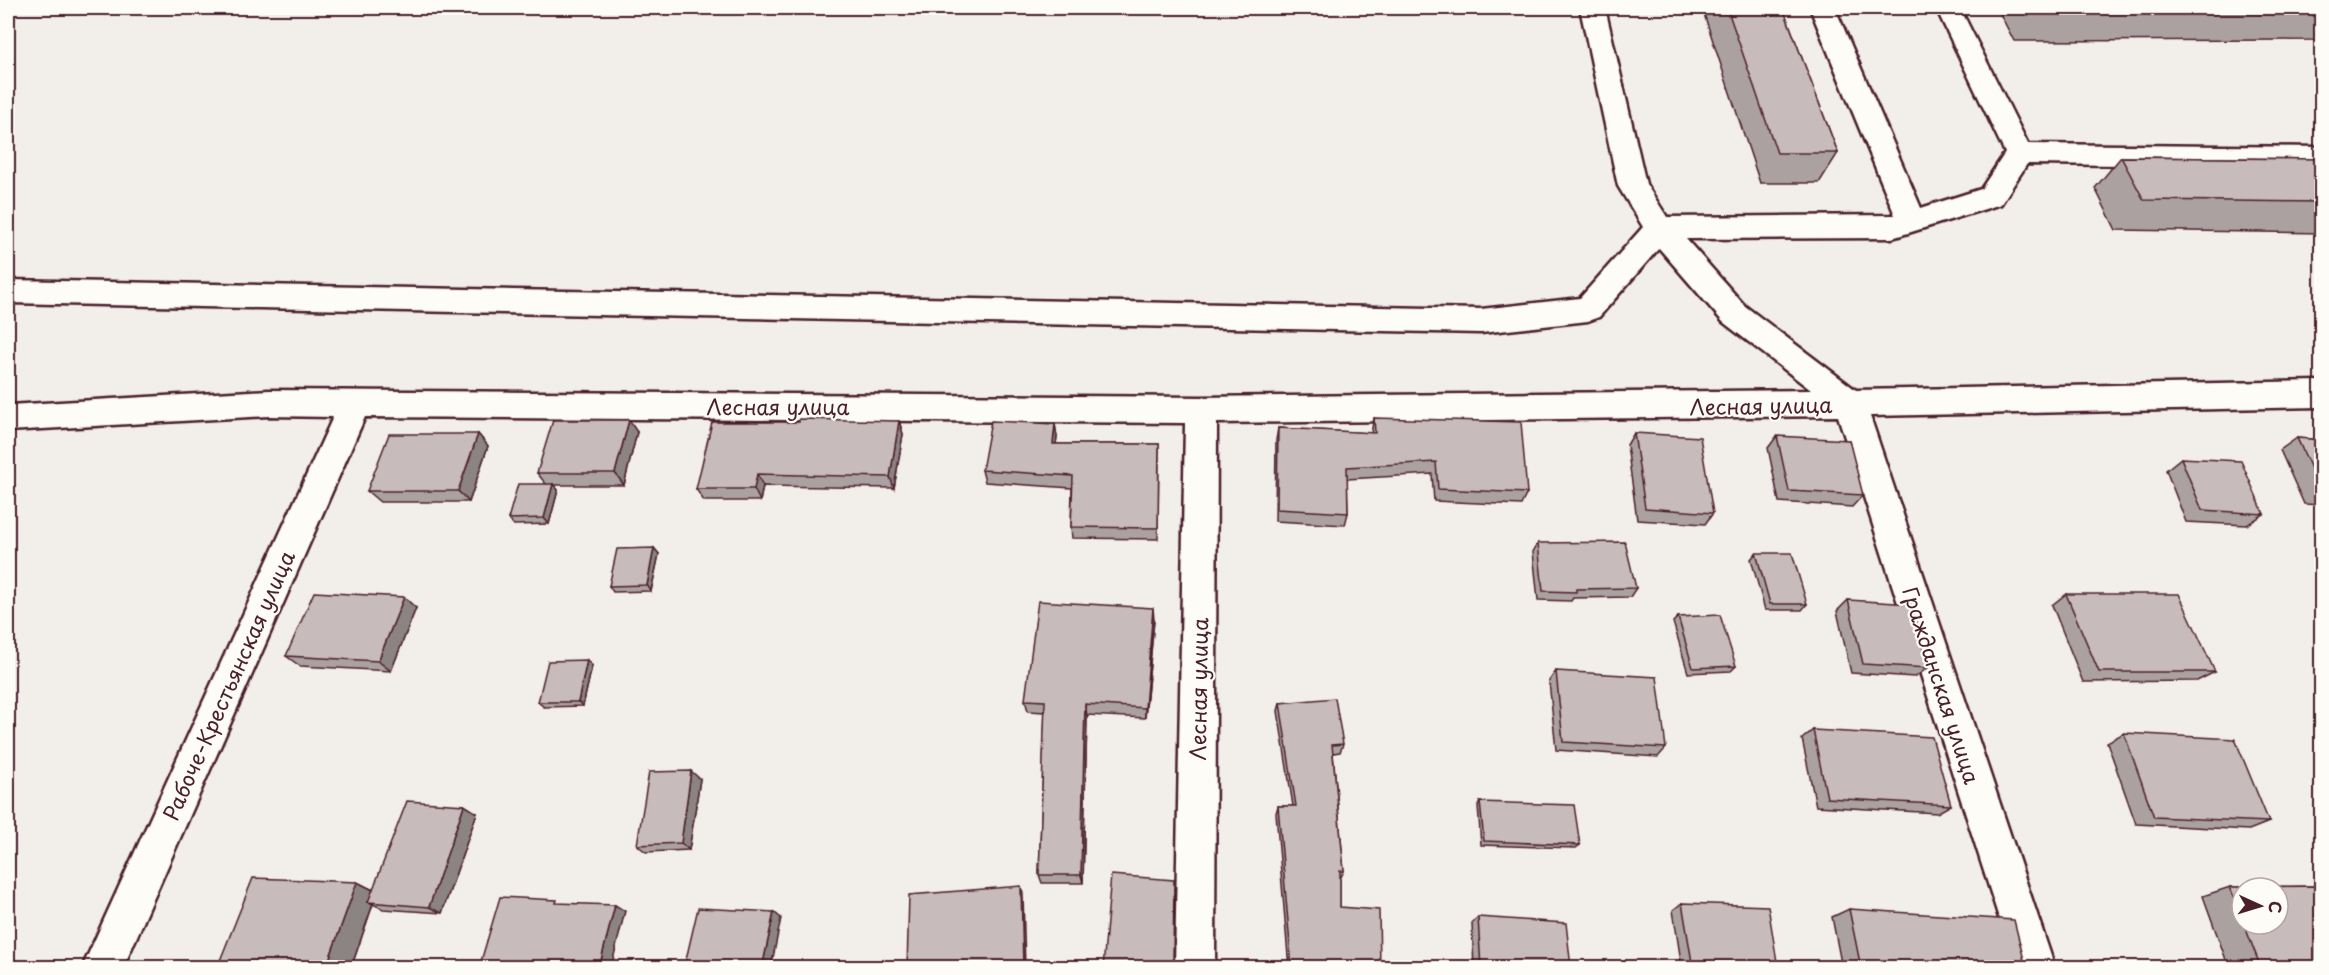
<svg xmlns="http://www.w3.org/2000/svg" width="2329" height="975" viewBox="0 0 2329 975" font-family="'Playpen Sans',sans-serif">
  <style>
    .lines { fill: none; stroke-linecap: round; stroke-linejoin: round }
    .minor-casing { stroke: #4a1f2b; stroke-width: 5 }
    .minor { fill: #fdfcf7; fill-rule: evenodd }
    .wall { fill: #aca1a1; stroke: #4a1f2b; stroke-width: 1.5; fill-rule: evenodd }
    .shaded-wall { fill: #8c8383; stroke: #4a1f2b; stroke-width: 1.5 }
    .building { fill: #c8bbbb; stroke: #4a1f2b; stroke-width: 1.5 }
    .labels { text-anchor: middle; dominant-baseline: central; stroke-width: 4.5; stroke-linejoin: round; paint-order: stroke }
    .street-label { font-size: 21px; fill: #4a1f2b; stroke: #fdfcf7 }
  </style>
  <rect width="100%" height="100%" fill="#f2efeb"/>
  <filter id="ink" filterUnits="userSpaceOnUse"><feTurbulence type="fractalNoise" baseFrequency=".0167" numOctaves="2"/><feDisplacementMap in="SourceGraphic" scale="12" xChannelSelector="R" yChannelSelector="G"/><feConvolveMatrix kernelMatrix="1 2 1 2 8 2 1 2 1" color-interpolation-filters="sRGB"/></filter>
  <g filter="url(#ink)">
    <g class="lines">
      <g class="minor-casing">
        <path id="minor" d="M1580 8H1605L1646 184 1667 217 1895 215 1810 8H1835L1921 208 1981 189 2005 153 1936 8H1960L2028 144 2322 147V167L2027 164 2001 204 1892 238 1686 239 1745 306 1856 390 2322 381V407L1870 416 2055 968H2015L1838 416 1217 423 1215 968H1175L1185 423 365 417 123 968H82L333 417 269 416 8 431V405L269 390 1201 397 1811 390 1723 322 1659 248 1599 317 1588 321 1481 333 8 303V280L1481 309 1580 298 1643 227 1618 186Z"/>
      </g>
      <use href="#minor" class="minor"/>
    </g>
    <g class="wall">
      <path d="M1702 8H1783L1838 153 1819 183H1760Z"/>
      <path d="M1997 8H2322V40L2014 41Z"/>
      <path d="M2121 157 2322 159V233L2116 230 2095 188Z"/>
      <path d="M1374 418 1527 493 1521 505 1434 501 1432 474 1347 479 1348 513 1345 525 1275 521 1276 440 1278 428 1371 433Z"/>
      <path d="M899 421 903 434 894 488 763 486 760 501H704L696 489Z"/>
      <path d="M1055 424 1057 437 1056 444H1159L1158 539 1072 538 1071 527 1072 488 985 482 982 470Z"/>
      <path d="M637 432 624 485H554L558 490 549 524 514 525 508 519 546 484 537 473Z"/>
      <path d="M1634 433 1713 513 1705 524 1637 520 1627 445Z"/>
      <path d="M478 434 488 446 469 502H380L367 491Z"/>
      <path d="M1777 436 1863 495 1852 507 1779 502 1768 448Z"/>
      <path d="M2297 438 2322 440V505L2304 504 2280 450Z"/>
      <path d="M2181 458 2264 514 2247 525 2186 522 2166 470Z"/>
      <path d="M1538 543 1636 588 1630 597 1573 598 1571 601 1538 600 1533 552Z"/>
      <path d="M654 548 659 554 651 591 613 592 609 586Z"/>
      <path d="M1756 553 1807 604 1802 610H1765L1751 559Z"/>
      <path d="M2066 594 2215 672 2197 681 2083 682 2052 605Z"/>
      <path d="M1848 600 1928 668 1915 677 1851 673 1837 611Z"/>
      <path d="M416 608 391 671 300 666 286 656Z"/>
      <path d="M1678 617 1736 666 1731 671 1688 673 1673 622Z"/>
      <path d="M1154 620 1145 718 1087 715 1083 883H1042L1039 875 1045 712 1028 711 1025 700Z"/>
      <path d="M592 666 583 706 544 707 538 702Z"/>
      <path d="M1556 671 1666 748 1658 757 1556 750 1549 681Z"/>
      <path d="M1280 703 1343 744 1340 752 1333 753 1344 871 1341 877H1340V907L1380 968H1289L1276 813 1278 806H1293L1278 711Z"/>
      <path d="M1813 730 1951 805 1937 813 1816 806 1802 739Z"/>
      <path d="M2124 733 2269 822 2249 830 2136 824 2107 742Z"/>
      <path d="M700 779 689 850 646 852 637 845Z"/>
      <path d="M1480 802 1580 845 1576 848 1481 845 1478 806Z"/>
      <path d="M464 805 477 813 442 913 383 909 373 904 351 968 357 882 373 890Z"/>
      <path d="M2322 886V968H2229L2203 896 2230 887ZM2242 888H2278V924H2242Z"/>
      <path d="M1682 903 1778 968H1682L1673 910Z"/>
      <path d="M1849 909 2026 968H1842L1832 917Z"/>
      <path d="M1478 917 1571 968H1474L1472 923Z"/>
    </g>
    <g class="shaded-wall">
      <path d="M629 420 637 432 624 485 615 473Z"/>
      <path d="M899 421 903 434 894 488 890 477Z"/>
      <path d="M1055 424 1057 437 1054 456 1053 444Z"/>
      <path d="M478 434 488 446 469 502 458 491Z"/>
      <path d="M757 474 763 486 760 501 754 489Z"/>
      <path d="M553 484 558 490 549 524 544 518Z"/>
      <path d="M654 548 659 554 651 591 647 585Z"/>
      <path d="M404 597 416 608 391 671 378 661Z"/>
      <path d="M1153 608 1154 620 1145 718V708Z"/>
      <path d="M587 660 592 666 583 706 578 702Z"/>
      <path d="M1085 704 1087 715 1083 883 1081 875Z"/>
      <path d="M691 771 700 779 689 850 681 843Z"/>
      <path d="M464 805 477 813 442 913 429 907Z"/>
      <path d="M357 882 377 892 368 902 373 904 351 968H326Z"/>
      <path d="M1021 886 1023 893 1025 968H1023Z"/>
      <path d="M615 905 625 911 611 968H599Z"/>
      <path d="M774 912 781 918 771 968H762Z"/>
    </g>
    <g class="building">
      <path d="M1727 8H1783L1838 153H1777Z"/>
      <path d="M2036 8H2322V9H2037Z"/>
      <path d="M2121 157 2322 159V202L2144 200Z"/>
      <path d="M1374 418 1521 422 1527 493 1438 489 1436 462 1347 467 1348 513 1277 509 1278 428 1375 433Z"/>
      <path d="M799 419 899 421 890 477 757 474 754 489H696L712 422H799Z"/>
      <path d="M553 420H629L615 473H537Z"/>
      <path d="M991 421 1055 424 1053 444H1159L1158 528 1071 527 1073 476 982 470Z"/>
      <path d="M1634 433 1700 437 1713 513 1645 508Z"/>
      <path d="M389 434H478L458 491H367Z"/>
      <path d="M1777 436 1849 440 1863 495 1789 491Z"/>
      <path d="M2297 438 2322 440V492Z"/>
      <path d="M2181 458 2241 461 2264 514 2202 510Z"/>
      <path d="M518 484H553L544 518 508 519Z"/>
      <path d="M1625 542 1636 588 1576 589V592L1543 591 1538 543Z"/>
      <path d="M654 548 647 585 609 586 617 549Z"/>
      <path d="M1756 553H1792L1807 604H1770Z"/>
      <path d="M314 592 404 597 378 661 286 656Z"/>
      <path d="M2066 594H2179L2215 672H2099Z"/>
      <path d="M1848 600 1911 604 1928 668 1863 664Z"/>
      <path d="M1038 601 1153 608 1145 708 1085 704 1081 875H1039L1045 701 1025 700Z"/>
      <path d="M1720 615 1736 666 1693 668 1678 617Z"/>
      <path d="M587 660 578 702H538L548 661Z"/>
      <path d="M1556 671 1657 677 1666 748 1563 742Z"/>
      <path d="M1335 698 1343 744 1332 745 1344 871H1340V907L1379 910 1380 968H1292L1278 806H1296L1280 703Z"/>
      <path d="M1813 730 1932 737 1951 805 1827 798Z"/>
      <path d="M2124 733 2235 739 2269 822 2154 817Z"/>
      <path d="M691 771 681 843 637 845 649 772Z"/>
      <path d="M407 801 464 805 429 907 368 902Z"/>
      <path d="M1480 802 1574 805 1580 845 1484 841Z"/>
      <path d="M1111 875 1174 880 1173 963 1176 965V968H1103Z"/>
      <path d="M253 878 357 882 326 968H217Z"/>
      <path d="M1021 886 1023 968H907L909 895Z"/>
      <path d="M2322 886V968H2261L2244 924H2278V888H2242V918L2230 887Z"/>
      <path d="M500 897 557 900 556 903 615 905 599 968H479Z"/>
      <path d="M1682 903 1768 906 1778 968H1693Z"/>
      <path d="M698 908 774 912 762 968H684Z"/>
      <path d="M1849 909 2014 920 2026 968H1861Z"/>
      <path d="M1478 917 1566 923 1571 968H1481Z"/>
    </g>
  </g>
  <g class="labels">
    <g class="street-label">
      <text transform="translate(1761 405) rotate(-1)">Лесная улица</text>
      <text x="778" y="406">Лесная улица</text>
      <text transform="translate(228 685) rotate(-66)">Рабоче-Крестьянская улица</text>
      <text transform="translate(1942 685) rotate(72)">Гражданская улица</text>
      <text transform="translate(1198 689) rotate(-89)">Лесная улица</text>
    </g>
  </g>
  <rect width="2329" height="975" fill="none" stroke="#fdfcf7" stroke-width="30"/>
  <rect x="15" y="15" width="2299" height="945" fill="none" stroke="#4a1f2b" stroke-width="2" filter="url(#ink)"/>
  <g transform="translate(2260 906) rotate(94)"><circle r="28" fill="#fdfcf7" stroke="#b5a4a5" stroke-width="1.5"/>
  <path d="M0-4.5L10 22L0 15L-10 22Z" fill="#4a1f2b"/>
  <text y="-9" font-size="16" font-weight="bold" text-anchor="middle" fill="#4a1f2b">С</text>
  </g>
</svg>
